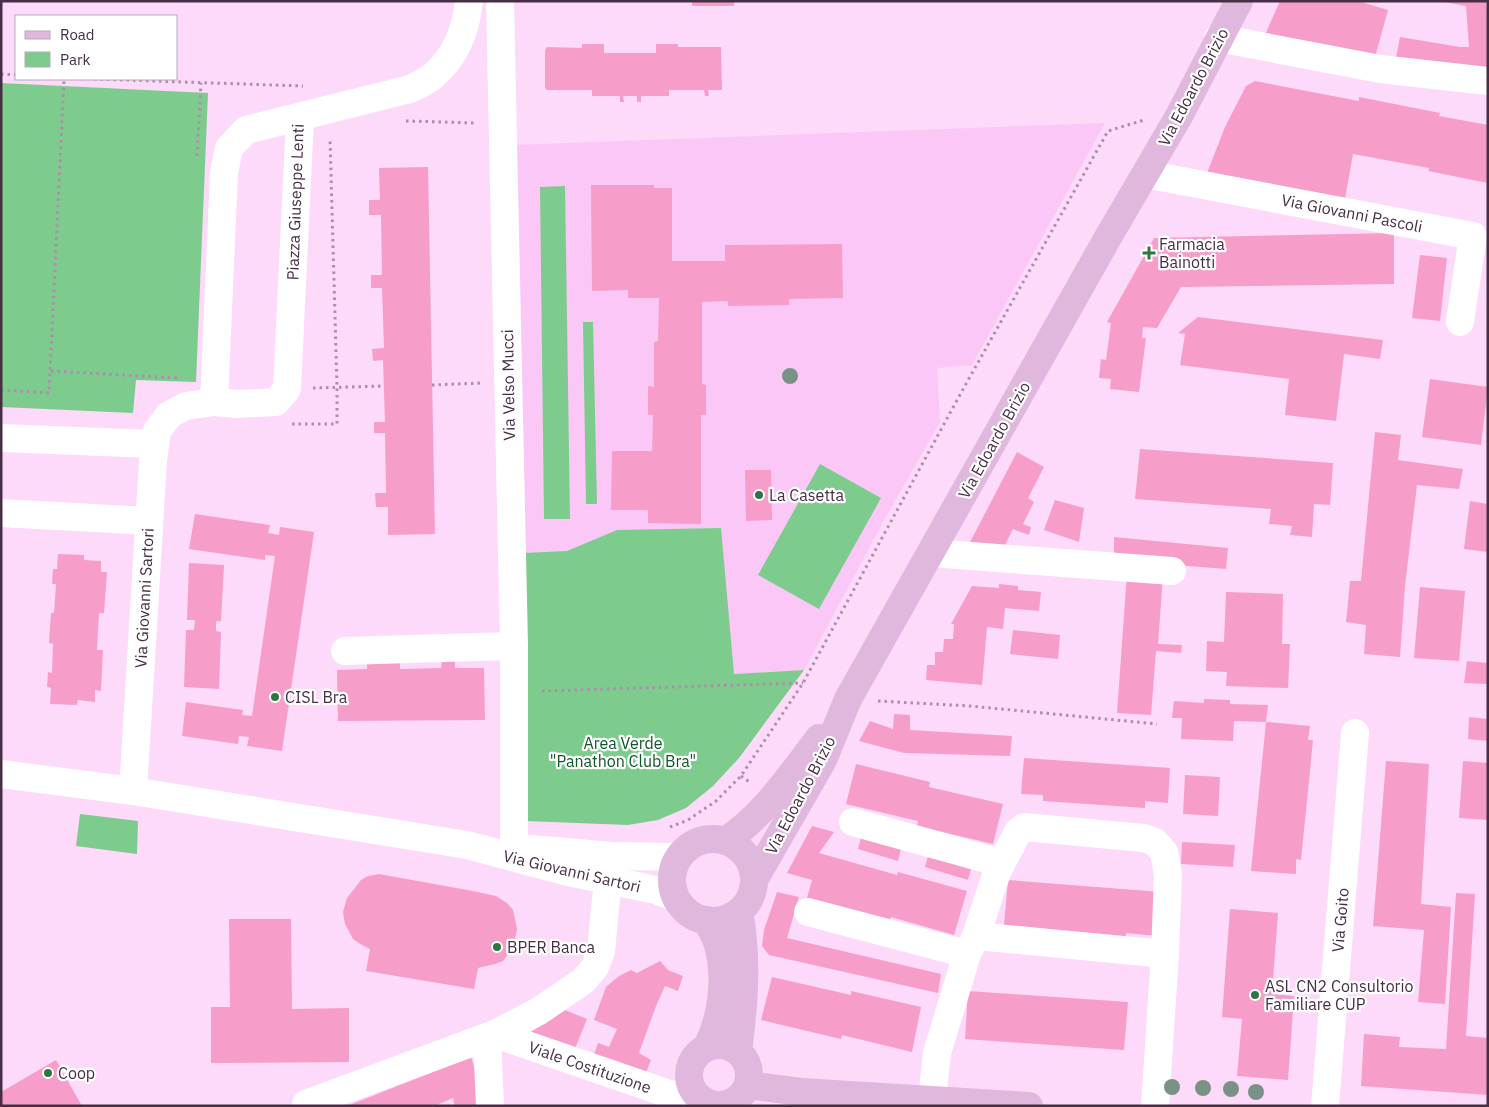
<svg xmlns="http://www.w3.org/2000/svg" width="1489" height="1107" viewBox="0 0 1489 1107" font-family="'IBM Plex Sans',sans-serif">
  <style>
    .built { fill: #fbc7f7 }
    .green { fill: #7ecc8d }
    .building { fill: #f69ec9 }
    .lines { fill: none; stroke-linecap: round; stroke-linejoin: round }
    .path { stroke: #ac8eaa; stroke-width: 3; stroke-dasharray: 2.5 4; stroke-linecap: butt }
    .minor { stroke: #fff; stroke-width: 28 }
    .major { stroke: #e0b8dd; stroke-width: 28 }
    .tree { fill: #7a9286 }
    .poi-dot { fill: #2f7540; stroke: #fff; stroke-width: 2 }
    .labels { text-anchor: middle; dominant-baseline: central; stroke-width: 4.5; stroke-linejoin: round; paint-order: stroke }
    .street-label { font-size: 16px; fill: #462e44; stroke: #fff }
    .poi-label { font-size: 16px; fill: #462e44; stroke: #fff; text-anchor: start }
    .park-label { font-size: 16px; fill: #0e5827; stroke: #fff }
  </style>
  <rect width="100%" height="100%" fill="#fdd9fa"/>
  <path class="built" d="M1105 123 972 365 937 368 940 422 883 522 804 670 527 685 514 145Z"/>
  <g class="green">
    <path d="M1 83 208 93 196 382 136 380 133 413 1 407Z"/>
    <path d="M565 186 570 519H544L540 187Z"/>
    <path d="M583 322H593L597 504H586Z"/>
    <path d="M820 464 881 498 819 609 758 575Z"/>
    <path d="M721 528 734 674 804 670 739 758 713 786 686 808 658 820 628 825 525 821 524 553 567 551 617 530Z"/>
    <path d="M80 814 138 821 137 854 76 846Z"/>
  </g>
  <g class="building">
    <rect x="692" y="1" width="42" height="5"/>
    <path d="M1280 1H1358L1388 10 1375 57 1264 37Z"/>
    <path d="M1439 1H1486L1488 19V70L1396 58 1400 37 1460 47H1469L1466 6Z"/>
    <path d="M582 44H604V53H656V44H678V47H721L722 90H708L709 96H705L704 90H669V96H641V102H637V96H623L624 102H620V96H592V90H547L545 88V50L547 47 582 48Z"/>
    <path d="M1255 81 1359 101V97L1440 113 1439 116 1488 125V183L1428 171 1429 168 1353 154 1345 199 1207 173 1225 127 1246 86Z"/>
    <path d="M428 167 435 534 388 535V507H376L375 493H386L385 433H374V422H385L383 360 373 361 372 349 384 348 382 288H371V275H382L381 215H369V200H380L379 168Z"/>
    <path d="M591 185H654V188H672V261H725V245L842 244 843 298 789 299V305L728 306V301L702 302V384L706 385V415H701V524L648 523V510H611L612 451H652L653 415H648V386L654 387V342L658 341 659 298H628V290L592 291Z"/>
    <path d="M1394 233V284L1181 287 1157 328 1143 327 1142 338H1146L1139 392 1110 389 1111 379 1099 378 1101 359 1106 360 1111 323 1107 322 1154 238Z"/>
    <path d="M1420 255 1447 258 1440 321 1412 318Z"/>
    <path d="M1198 317 1383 340 1380 359 1344 354 1336 421 1285 415 1289 379 1180 365 1185 334 1178 333Z"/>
    <path d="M1430 379 1488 387 1481 445 1422 437Z"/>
    <path d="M1375 432 1401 435 1398 460 1463 469 1459 489 1417 485 1405 586 1400 657 1364 654 1366 625 1346 622 1350 581H1361Z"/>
    <path d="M1140 449 1333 463 1330 505 1314 504 1312 537 1290 535 1292 526 1269 524 1271 509 1135 499Z"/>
    <path d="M1017 452 1044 467 1028 498 1034 502 1023 524 1031 527 1029 535 1013 529 1004 547 968 546Z"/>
    <path d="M745 470H771L772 520 746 521Z"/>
    <path d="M1055 500 1084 508 1079 542 1044 530Z"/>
    <path d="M1470 501 1488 504V552L1464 549Z"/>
    <path d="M195 514 270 525 268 533 279 535 280 527 314 532 282 751 247 746 249 737 239 736 238 744 182 736 186 702 243 710 242 715 252 716 275 556 265 555V560L189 549Z"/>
    <path d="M1114 537 1228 548 1226 569 1114 560Z"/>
    <path d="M58 554 84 555V560L101 561V572H107L104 613H99L97 650H103L101 691 95 690V702L78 700 77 705 50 704 51 688 47 687 48 672 52 673 53 644 49 643 51 613H54L56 584H52L53 569H57Z"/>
    <path d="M189 563 224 565 221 621H216V631L221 632 219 689 184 687 186 630H194L195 620H187Z"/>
    <path d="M1127 574 1163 576 1158 644 1182 645 1181 653 1156 651 1151 715 1117 713Z"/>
    <path d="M999 584 1018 586V590L1041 592 1039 611 1005 608 1003 629 987 627 982 685 926 680 927 665H935V652H943L944 639H953L954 624H951L972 586 999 588Z"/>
    <path d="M1420 587 1465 591 1459 661 1414 658Z"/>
    <path d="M1226 592 1283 594 1282 644H1290L1288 688 1226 686 1227 672 1206 671 1207 641 1224 642Z"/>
    <path d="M1013 630 1060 635 1058 659 1010 654Z"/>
    <path d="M442 659 455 660V668H484L485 720 338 721 337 670 367 669V661H400V669L441 668Z"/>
    <path d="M1467 661 1488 663 1487 684 1464 683Z"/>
    <path d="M1204 699 1230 700V704L1268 705 1266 722 1234 721 1233 741 1181 739 1182 718H1172L1174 701 1204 703Z"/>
    <path d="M894 714 910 715V730L1012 736 1010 756 904 753 859 741 870 721 893 729Z"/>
    <path d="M1469 717 1488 719V741L1468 739Z"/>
    <path d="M1266 722 1310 726 1308 740H1313L1310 771 1301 860 1296 859V874L1251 871Z"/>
    <path d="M1024 758 1170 768 1168 803 1145 801V808L1043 801V795L1021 794Z"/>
    <path d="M1386 761 1429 764 1421 904 1451 907 1445 1004 1418 1002 1424 930 1373 926Z"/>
    <path d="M1463 761 1488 763V820L1459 818Z"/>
    <path d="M856 764 930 782 929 787 1003 804 993 844 917 826 918 821 846 804Z"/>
    <path d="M1185 775 1220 777 1218 816 1183 814Z"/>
    <path d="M812 826 834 832 819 853 897 875 898 872 967 891 954 935 891 917 890 921 807 898 812 880 787 873Z"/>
    <path d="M861 837 901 849 898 861 858 849Z"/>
    <path d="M1182 842 1235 845 1233 867 1181 864Z"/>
    <path d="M928 856 971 869 968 880 925 867Z"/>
    <path d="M379 874 473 891 496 896 507 903 513 910 517 929 514 944 509 953 503 961 495 964 478 968 474 989 366 971 370 949 360 944 353 939 345 924 343 912 347 898 361 880 368 876Z"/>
    <path d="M1008 880 1161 892 1158 936 1126 933 1125 940 1036 934 1037 928 1004 925Z"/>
    <path d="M777 892 799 897 787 938 941 974 938 993 769 955 762 946 764 930Z"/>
    <path d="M1456 893 1475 894 1466 1036 1488 1038V1095L1361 1086 1364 1034 1400 1037 1399 1047 1446 1049Z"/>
    <path d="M1230 909 1278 913 1272 994 1294 996 1288 1080 1237 1076 1242 1019 1222 1017Z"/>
    <path d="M229 919H291L292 1009 349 1008V1062L211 1063V1007H230Z"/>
    <path d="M660 961 668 970 683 976 678 991 665 986 656 1006 639 1053 651 1060 645 1075 592 1060 598 1043 609 1047 617 1029 594 1020 606 987 619 976 631 970 637 973Z"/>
    <path d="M772 977 851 995V991L921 1007 912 1052 842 1035 841 1039 761 1020Z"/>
    <path d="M968 991 1128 1002 1124 1050 965 1039Z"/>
    <path d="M565 1010 587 1019 572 1056 529 1033Z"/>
    <path d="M471 1057 481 1088 480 1106H455L453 1098 434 1106H347Z"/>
    <path d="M56 1060 82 1106H1V1092Z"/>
  </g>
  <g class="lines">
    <g class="path">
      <path d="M1 74 16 75"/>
      <path d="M94 79 303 86"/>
      <path d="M406 121 477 123"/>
      <path d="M197 156 201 83"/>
      <path d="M51 371 177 378"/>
      <path d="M432 385 481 383"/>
      <path d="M313 388 384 386"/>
      <path d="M1 390 49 393 64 79"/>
      <path d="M292 424H337V387L330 138"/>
      <path d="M542 691 803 683"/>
      <path d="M878 701 970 706 1157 724"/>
      <path d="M741 776 751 783"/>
      <path d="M670 827 688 820 716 801 741 776 803 683 962 391 1108 131 1144 120"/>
    </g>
    <g class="minor">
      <path d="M500 1 514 646V848"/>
      <path d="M1218 38 1380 69 1488 81"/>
      <path d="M1145 174 1473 236 1460 322"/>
      <path d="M214 402 224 173 229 148 246 130 410 89C418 85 428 81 434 75 456 56 466 30 469 1"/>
      <path d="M1 438 154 444"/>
      <path d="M1 513 149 521"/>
      <path d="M930 553 1172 571"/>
      <path d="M345 651 514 646"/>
      <path d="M1 774 133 791 467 845 568 872 656 890 676 898"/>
      <path d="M133 791 153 461 157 431 169 415 186 406 214 402 238 404 276 402 287 389 300 117"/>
      <path d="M853 822 1001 863"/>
      <path d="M531 849 613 856 679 857"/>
      <path d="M808 912 967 954"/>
      <path d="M976 936 1165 954"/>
      <path d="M495 1034 684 1099"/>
      <path d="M487 1037 490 1106"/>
      <path d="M932 1100 937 1053 967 954 976 936 997 872 1018 832 1024 827 1144 838 1155 842 1164 852 1168 875 1165 954 1155 1106"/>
      <path d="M306 1106V1104L495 1034 539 1011 583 981 595 967 601 951 606 898 613 856"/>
      <path d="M708 1106V1104"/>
      <path d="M732 1106 733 1103"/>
      <path d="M1325 1106 1355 733"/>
    </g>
    <g class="major">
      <circle cx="713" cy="880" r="41"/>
      <path d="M725 841C764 816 791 774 819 738"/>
      <path d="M754 880 823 760 848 699 1107 239 1179 116 1239 1"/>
      <path d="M707 920C710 928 716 937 718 945 727 978 722 1017 707 1047"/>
      <circle cx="719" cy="1075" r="30"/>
      <path d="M738 1051C744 1006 748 957 739 912"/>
      <path d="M748 1085 801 1092 1029 1106"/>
    </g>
  </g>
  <g class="tree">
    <circle cx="790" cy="376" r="8"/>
    <circle cx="1172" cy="1087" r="8"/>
    <circle cx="1203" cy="1088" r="8"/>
    <circle cx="1231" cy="1089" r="8"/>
    <circle cx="1256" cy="1092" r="8"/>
  </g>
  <g class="poi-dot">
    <path d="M1146.5 245.5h5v5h5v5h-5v5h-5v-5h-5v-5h5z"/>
    <circle cx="759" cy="495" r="5"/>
    <circle cx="275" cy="697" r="5"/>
    <circle cx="497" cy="947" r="5"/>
    <circle cx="1255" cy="995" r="5"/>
    <circle cx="48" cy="1073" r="5"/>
  </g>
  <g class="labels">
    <g class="street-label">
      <text transform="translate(1193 87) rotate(-62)">Via Edoardo Brizio</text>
      <text transform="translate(295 202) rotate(-88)">Piazza Giuseppe Lenti</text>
      <text transform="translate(1352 213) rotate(11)">Via Giovanni Pascoli</text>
      <text transform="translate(508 385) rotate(-91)">Via Velso Mucci</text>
      <text transform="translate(994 440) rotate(-61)">Via Edoardo Brizio</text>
      <text transform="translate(144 598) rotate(-87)">Via Giovanni Sartori</text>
      <text transform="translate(800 795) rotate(-62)">Via Edoardo Brizio</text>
      <text transform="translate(572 871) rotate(13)">Via Giovanni Sartori</text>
      <text transform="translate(1340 920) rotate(-85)">Via Goito</text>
      <text transform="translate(590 1067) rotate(19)">Viale Costituzione</text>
    </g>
    <g class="poi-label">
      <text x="1159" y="244">Farmacia<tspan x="1159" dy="18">Bainotti</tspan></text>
      <text x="769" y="495">La Casetta</text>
      <text x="285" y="697">CISL Bra</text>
      <text x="507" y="947">BPER Banca</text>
      <text x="1265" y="986">ASL CN2 Consultorio<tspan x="1265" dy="18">Familiare CUP</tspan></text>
      <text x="58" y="1073">Coop</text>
    </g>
    <g class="park-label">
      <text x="623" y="743">Area Verde<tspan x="623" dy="18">"Panathon Club Bra"</tspan></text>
    </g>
  </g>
  <rect width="1489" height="1107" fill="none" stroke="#462e44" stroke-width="5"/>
  <rect x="15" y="15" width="162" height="65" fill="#ffffff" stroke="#b5abb4"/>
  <rect x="25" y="31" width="25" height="8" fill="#e0b8dd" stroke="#b5abb4"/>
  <text x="60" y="40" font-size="15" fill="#462e44">Road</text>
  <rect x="25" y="52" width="25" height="15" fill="#7ecc8d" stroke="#b5abb4"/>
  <text x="60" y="65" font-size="15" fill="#462e44">Park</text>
</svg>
